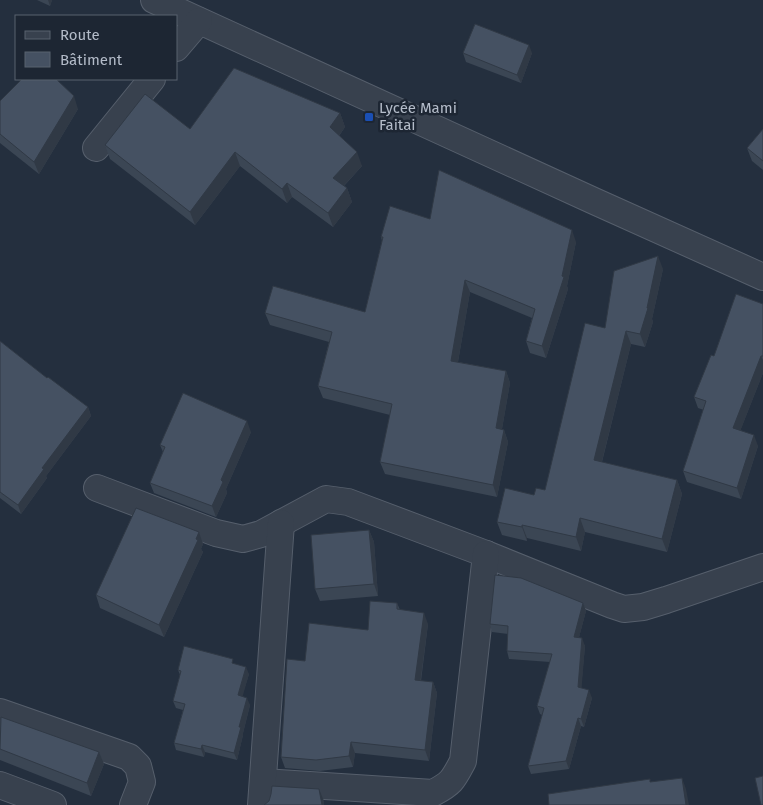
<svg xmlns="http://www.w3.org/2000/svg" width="763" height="805" viewBox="0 0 763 805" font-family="'Fira Sans',sans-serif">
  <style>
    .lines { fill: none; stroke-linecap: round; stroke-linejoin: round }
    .minor-casing { stroke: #565f6c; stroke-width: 28 }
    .minor { stroke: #38414e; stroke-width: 26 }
    .wall { fill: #3b4654 }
    .shaded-wall { fill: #303945 }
    .building { fill: #455162; stroke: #303945 }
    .transit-dot { fill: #1a4fb4; stroke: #1d2633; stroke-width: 2 }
    .labels { text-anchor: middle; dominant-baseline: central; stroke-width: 5; stroke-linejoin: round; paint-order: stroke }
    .poi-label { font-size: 15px; fill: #b4bcc9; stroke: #1d2633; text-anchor: start }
  </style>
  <rect width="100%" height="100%" fill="#242f3e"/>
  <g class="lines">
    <g class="minor-casing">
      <g id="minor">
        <path d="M154 0 594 201 763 277"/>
        <path d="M176 48 199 21"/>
        <path d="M96 148 152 79"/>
        <path d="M97 488 216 533 243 539 261 534 326 499 348 502 486 554 612 605 624 609 643 607 666 600 763 567"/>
        <path d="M0 712 129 757 138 766 142 782 133 805"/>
        <path d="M263 782 433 793C452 783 453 780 463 761L486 554"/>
        <path d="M0 785 53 805"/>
        <path d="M261 805 281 523"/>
      </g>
    </g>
    <use href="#minor" class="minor"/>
  </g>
  <g class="wall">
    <path d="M37 0H52L50 6Z"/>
    <path d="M463 53H532L521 83 466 62Z"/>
    <path d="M0 101 78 109 39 174 0 143Z"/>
    <path d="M340 113 345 127 339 136 362 166 344 186 347 188 352 202 333 227 292 197 287 203 240 166 195 225 110 159 105 145 190 129Z"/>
    <path d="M763 129V170L752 161 747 148Z"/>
    <path d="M430 219 576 242 567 286 568 289 546 358 530 353 526 341 532 318 470 292 458 362 506 371 510 383 502 429 504 430 508 442 497 497 385 474 380 462 390 415 323 398 318 386 329 342 270 325 265 313 365 312 382 241 381 237Z"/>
    <path d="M663 269 652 319 653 322 645 347 631 344 602 462 677 480 682 494 667 552 585 532 581 551 527 538V541L502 535 497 522 534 495 545 490 605 328Z"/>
    <path d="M763 304V373L740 431 758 446 741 499 687 482 683 471 704 410 698 408 694 397 714 356Z"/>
    <path d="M0 341 47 378 88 407 91 416 46 476 47 478 21 514 0 498Z"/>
    <path d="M251 432 226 489 227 493 216 517 154 493 150 483 163 452 160 445Z"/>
    <path d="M369 530 374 542 378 596 320 601 315 589Z"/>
    <path d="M199 532 203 544 201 549 203 552 164 637 100 608 96 595Z"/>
    <path d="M397 603 400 610 428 624 421 681 433 682 437 693 429 761 355 753 353 767 320 771 285 768 281 757 368 630Z"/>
    <path d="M583 603 586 611 579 637 585 646 581 688 592 698 584 727 581 726 569 769 531 774 528 766 542 715 540 714 537 706 550 662 509 659 507 651 508 634 492 632 490 624Z"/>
    <path d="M234 664 249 674 242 696 250 705 243 733V735L237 760 205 752 204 757 176 750 174 743 183 710 176 708 173 701 180 675 178 670Z"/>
    <path d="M0 719 99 752 104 764 91 796 0 760Z"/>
  </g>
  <g class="shaded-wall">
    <path d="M48 0H52L50 6Z"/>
    <path d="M529 45 532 53 521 83 517 75Z"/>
    <path d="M74 96 78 109 39 174 34 162Z"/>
    <path d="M340 113 345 127 335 141 330 127Z"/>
    <path d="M235 152 240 166 195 225 190 212Z"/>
    <path d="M357 152 362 166 338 192 333 178Z"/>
    <path d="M287 183 292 197 287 203 282 189Z"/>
    <path d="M347 188 352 202 333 227 328 213Z"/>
    <path d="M572 230 576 242 567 286 568 289 546 358 542 346 562 276Z"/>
    <path d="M658 256 663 269 652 319 653 322 645 347 640 334Z"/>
    <path d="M465 280 470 292 456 373 451 361Z"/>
    <path d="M626 331 631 344 599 473 594 460Z"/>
    <path d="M761 356 763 360V373L737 439 733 428Z"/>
    <path d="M506 371 510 383 500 440 496 428Z"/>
    <path d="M88 407 91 416 46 476 47 478 21 514 18 505 42 468Z"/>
    <path d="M247 421 251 432 226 489 227 493 216 517 212 506 221 480Z"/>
    <path d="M504 430 508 442 497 497 493 485Z"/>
    <path d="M754 435 758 446 741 499 737 488Z"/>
    <path d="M677 480 682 494 667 552 662 539Z"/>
    <path d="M580 518 585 532 581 551 576 537Z"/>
    <path d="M522 525 527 538V541L522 527Z"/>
    <path d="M369 530 374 542 378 596 374 584Z"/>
    <path d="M199 532 203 544 201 549 203 552 164 637 159 625Z"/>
    <path d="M583 603 586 611 577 645 574 637Z"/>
    <path d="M424 613 428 624 419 692 415 680Z"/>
    <path d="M582 638 585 646 581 695 578 687Z"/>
    <path d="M246 667 249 674 241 702 238 695Z"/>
    <path d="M433 682 437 693 429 761 425 750Z"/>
    <path d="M589 690 592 698 584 727 581 719Z"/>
    <path d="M247 698 250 705 243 733V735L237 760 234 753 239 727Z"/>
    <path d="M578 718 581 726 569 769 566 761Z"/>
    <path d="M351 742 355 753 353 767 349 756Z"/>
    <path d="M202 745 205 752 204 757 201 749Z"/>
    <path d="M99 752 104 764 91 796 87 783Z"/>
    <path d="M682 778 686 789 689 805H686Z"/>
    <path d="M319 789 324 801V805H322Z"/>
  </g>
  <g class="building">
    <path d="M475 24 529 45 517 75 463 53Z"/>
    <path d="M234 68 340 113 330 127 357 152 333 178 347 188 328 213 287 183 282 189 235 152 190 212 105 145 145 94 190 129Z"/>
    <path d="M22 79H56L74 96 34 162 0 134V101Z"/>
    <path d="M763 129V161L747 148Z"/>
    <path d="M439 170 572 230 562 276 564 277 542 346 526 341 535 309 465 280 451 361 506 371 496 428 504 430 493 485 380 462 392 404 318 386 332 332 265 313 273 286 365 312 383 237H381L390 206 430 219Z"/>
    <path d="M658 256 647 308H648L640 334 626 331 594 460 677 480 662 539 580 518 576 537 522 525V527L497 522 505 488 534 495 536 488 545 490 585 323 605 328 614 271Z"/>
    <path d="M736 294 763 304V356H761L733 428 754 435 737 488 683 471 706 401 694 397 711 355 714 356Z"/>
    <path d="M0 341 47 378 48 377 88 407 42 468 44 469 18 505 0 492Z"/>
    <path d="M183 393 247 421 221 480 223 482 212 506 150 483 165 447 160 445Z"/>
    <path d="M136 508 199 532 196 539 198 540 159 625 96 595Z"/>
    <path d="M369 530 374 584 315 589 311 535Z"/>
    <path d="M495 575 521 578 583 603 574 637 582 638 578 687 589 690 581 719 578 718 566 761 528 766 544 708 537 706 552 654 507 651 508 626 490 624Z"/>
    <path d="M370 601 397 603V609L424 613 415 680 433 682 425 750 351 742 349 756 316 760 281 757 287 659 305 661 309 623 368 630Z"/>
    <path d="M184 646 233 659 232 663 246 667 238 695 247 698 239 727H241L234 753 202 745 201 749 174 743 185 704 173 701 181 671 178 670Z"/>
    <path d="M1 717 99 752 87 783 0 749Z"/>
    <path d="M763 776V805H761L755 778Z"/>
    <path d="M682 778 686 805H549L548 794 650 779V782Z"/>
    <path d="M272 786 319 789 322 805H264L269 801 271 794Z"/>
  </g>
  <rect class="transit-dot" x="364" y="112" width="10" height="10" rx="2.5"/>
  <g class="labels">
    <g class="poi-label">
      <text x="379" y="108">Lycée Mami<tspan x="379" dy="17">Faitai</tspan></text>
    </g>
  </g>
  <rect x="15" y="15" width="162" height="65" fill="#1d2633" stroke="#59626f"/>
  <rect x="25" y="31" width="25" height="8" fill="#38414e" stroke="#59626f"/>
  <text x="60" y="40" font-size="15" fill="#b4bcc9">Route</text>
  <rect x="25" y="52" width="25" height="15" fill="#455162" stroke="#59626f"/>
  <text x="60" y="65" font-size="15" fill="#b4bcc9">Bâtiment</text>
</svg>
